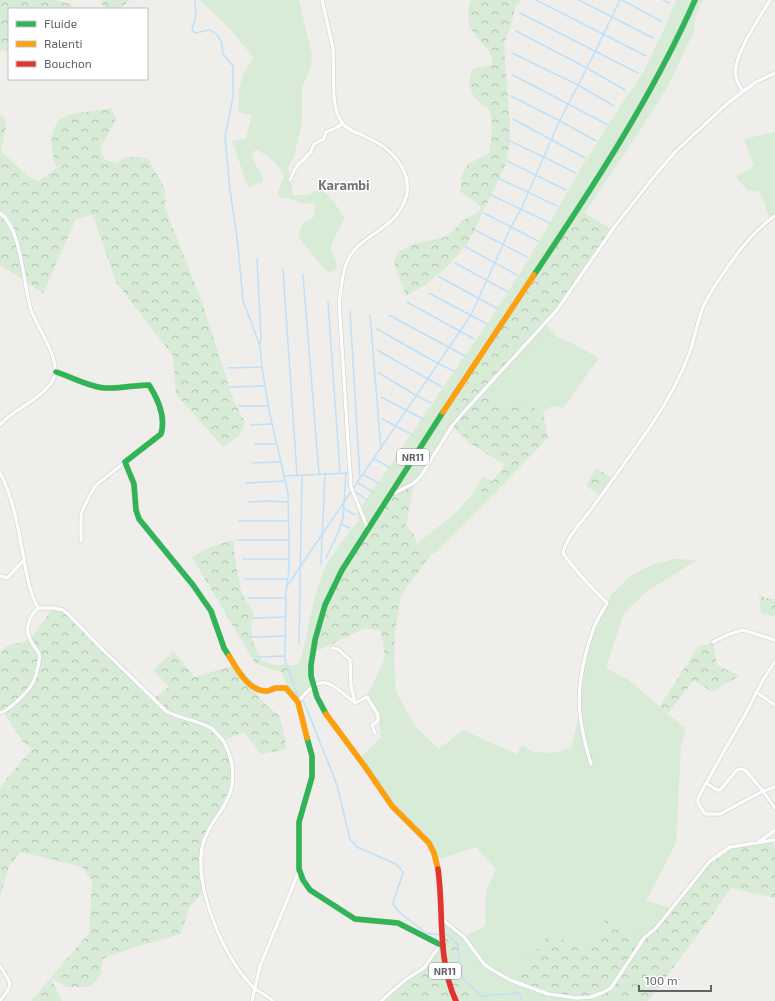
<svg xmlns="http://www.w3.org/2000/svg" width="775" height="1001" viewBox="0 0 775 1001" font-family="'Exo 2',sans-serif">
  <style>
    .grass { fill: #d8ebd6 }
    .forest { fill: url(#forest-crowns) }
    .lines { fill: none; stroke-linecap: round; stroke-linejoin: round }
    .stream { stroke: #bfe0f9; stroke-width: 1.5 }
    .street-casing { stroke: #cbcccc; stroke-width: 4.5 }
    .fast-casing { stroke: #cacacb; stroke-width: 6 }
    .slow-casing { stroke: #cacacb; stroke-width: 6 }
    .jam-casing { stroke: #cacacb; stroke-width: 6 }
    .street { stroke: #fdfcfc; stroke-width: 3.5 }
    .fast { stroke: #30b455; stroke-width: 5.5 }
    .slow { stroke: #ff9f0a; stroke-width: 5.5 }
    .jam { stroke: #e5322d; stroke-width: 5.5 }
    .labels { text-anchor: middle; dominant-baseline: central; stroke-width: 3; stroke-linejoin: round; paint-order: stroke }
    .shield { fill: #fff; stroke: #8f9295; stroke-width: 1 }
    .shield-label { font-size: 10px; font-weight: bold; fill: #5f6368 }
    .quarter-label { font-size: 13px; font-weight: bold; fill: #70757a; stroke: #fff }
  </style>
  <defs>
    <pattern id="forest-crowns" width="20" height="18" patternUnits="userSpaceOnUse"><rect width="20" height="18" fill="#d8ebd6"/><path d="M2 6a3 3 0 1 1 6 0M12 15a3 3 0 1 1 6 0" fill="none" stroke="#b2c2b1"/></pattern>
  </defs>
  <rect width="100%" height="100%" fill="#efeeea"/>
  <g class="grass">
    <path d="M200 0H299L312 55 311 67 302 88V123L294 157 288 168 293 195H308L320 189 331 198 345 218C342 224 331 243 331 248 330 256 339 256 336 269L330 272 325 270 299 238C299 227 303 222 313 218L315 209V204C310 203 305 204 301 203 294 201 289 197 281 198L277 194 284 177C279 164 268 156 256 149L252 155 253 160 263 177 262 182 248 187 232 141 246 139 252 115 238 112 239 91 243 74 254 58 228 27Z"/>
    <path d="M676 0H702L696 15 694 31 667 88 624 155 585 212 579 209 450 401 462 414 414 483 313 653V687L298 702 289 690 282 673 296 665 301 660C308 630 312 601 323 572 330 556 347 535 358 521L357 512 381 479 461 361 490 320 520 273 547 228 579 171 621 105 643 73 663 31Z"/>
    <path d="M775 132V216L770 219 760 192 747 190 736 177 754 166 744 139Z"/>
    <path d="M545 324 559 338 574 344 599 358 563 408 552 406 543 413 515 399 505 405 484 390Z"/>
    <path d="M475 490 487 501 437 551 431 555 417 544 459 510Z"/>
    <path d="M675 559 697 560 646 592 624 613 606 668 627 679 686 729 681 747 676 843 646 901 672 908 656 928 644 938 606 918 598 942 579 948 551 933 533 990 523 1001H478L469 984 462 977 460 969 458 945 443 940 442 919 464 937 485 926 486 891 496 869 476 847 436 860 431 848 398 813 359 759 381 737 378 715 367 697 385 658H394L396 692 415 726 439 749 463 730 517 754 522 745 533 752 552 753 571 748 580 713 579 689 593 630 607 603 611 595 629 577 654 564Z"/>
  </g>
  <g class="forest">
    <path d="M0 0H56L70 4 75 9H9V52L0 50Z"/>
    <path d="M102 0H130C120 9 118 9 105 8L101 3Z"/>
    <path d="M471 0H521L516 5 511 25 504 44 510 124 509 146 505 166 468 243 448 266 425 285 406 296 394 263 397 252 413 244 445 237 450 234 462 221 479 212 480 206C474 199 466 198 460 191L462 175 468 164 489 153C491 143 494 119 489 110 487 106 482 105 479 102 470 94 466 80 473 69L491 65 493 60C484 35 460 35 471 0Z"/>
    <path d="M111 108 116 119 100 149 105 160 116 163 126 157 148 158 165 189V208L202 302 234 402 245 422 239 436 223 447 176 394 173 356 116 282 93 215 76 219 43 293 0 265V116L4 117 6 128 1 151 28 176 38 181 57 168C50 153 47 126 65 116 71 113 102 110 111 108Z"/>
    <path d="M579 209 612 230 557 310 484 390 505 405 515 398 543 413 548 438 487 501 475 490 483 477 493 481 505 465 471 444 452 426 461 414 450 401Z"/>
    <path d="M596 468 614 479 601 496 586 486Z"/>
    <path d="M414 483 406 526 413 533 417 544 431 555 401 595 395 632 394 658H385L381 631 365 628 313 653 328 598 391 494Z"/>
    <path d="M233 540 236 566 242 594 254 613 251 629 252 640 262 661 277 665H296L282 673 255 663 192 557 213 546Z"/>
    <path d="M759 595 765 598 775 599V617L761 613Z"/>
    <path d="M53 608 63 610 153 699 169 687 153 670 174 651 194 677 232 666 267 706 280 716 287 749 261 754 244 732 223 741 230 757 233 776 228 800 207 834 201 861 205 889 189 908 181 934 132 948 102 959 101 975 90 987H67L51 978 62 1001H31L89 933 92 881 82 867 21 852 9 866 0 897V787L32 749 24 743 3 712 0 713V652L7 646 30 640Z"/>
    <path d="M713 642 717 665 739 676 712 692 694 680 668 713 660 706 698 647Z"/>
    <path d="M772 840 775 850V898L731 888 703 928 648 1001H523L533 990 510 980 551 933 579 948 598 942 605 918 644 938 656 927 710 861 730 847Z"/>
    <path d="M448 935 458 945 460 969 462 977 469 984 478 1001H381L405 980 421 970Z"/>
  </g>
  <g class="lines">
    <g class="stream">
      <path d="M195 0 196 16 192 30 195 33 210 30 217 35 222 43 223 54 233 66V97L225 137 230 190 238 245 243 301 260 346 262 367 270 415 288 493 289 549V569L286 593 285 660 298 697 304 702 337 785 350 839 357 847 396 864 403 872C401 883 395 892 393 904L399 912 426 933 441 935"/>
      <path d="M536 0 603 34 646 56"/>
      <path d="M579 0 653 38"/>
      <path d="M622 0 661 21"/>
      <path d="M663 0 669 3"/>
      <path d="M520 13 638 73"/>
      <path d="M516 31 587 68 625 90"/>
      <path d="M512 53 578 85 614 106"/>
      <path d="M513 75 608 125"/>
      <path d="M511 96 560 121 596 141"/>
      <path d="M513 119 585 158"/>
      <path d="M506 139 558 164 575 173"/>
      <path d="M507 161 566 190"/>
      <path d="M498 178 557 206"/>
      <path d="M489 194 550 223"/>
      <path d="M484 213 538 241"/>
      <path d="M475 230 527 257"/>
      <path d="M466 247 517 275"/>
      <path d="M257 259 261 338 260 345"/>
      <path d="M455 263 508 292"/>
      <path d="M283 269 297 476"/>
      <path d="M303 275 319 474"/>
      <path d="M438 276 498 309"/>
      <path d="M429 293 487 324"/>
      <path d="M328 302 340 473"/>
      <path d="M407 302 474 339"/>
      <path d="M350 311 360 479"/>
      <path d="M370 315 381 449"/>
      <path d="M389 315 465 356"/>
      <path d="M377 329 439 364 454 371"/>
      <path d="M377 350 442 387"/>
      <path d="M228 368 262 367"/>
      <path d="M379 373 417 396 431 403"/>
      <path d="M230 387 264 386"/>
      <path d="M381 397 423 419"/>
      <path d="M239 406H268"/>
      <path d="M382 419 413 435"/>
      <path d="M251 425 271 424"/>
      <path d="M255 444H276"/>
      <path d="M375 459 390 468"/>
      <path d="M252 463 280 462"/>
      <path d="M364 475 378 483"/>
      <path d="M284 476 349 473"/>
      <path d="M246 483 284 481"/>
      <path d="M358 483 373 492"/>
      <path d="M354 491 367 500"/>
      <path d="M248 502 266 501 288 502"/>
      <path d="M345 509 355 515"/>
      <path d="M239 521H288"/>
      <path d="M341 524 350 528"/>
      <path d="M238 540H289"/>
      <path d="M326 558 338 533 343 518 346 473"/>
      <path d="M243 559H289"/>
      <path d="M321 564 325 473"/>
      <path d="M245 579H287"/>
      <path d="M287 586 471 315 511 227 521 209 559 122 591 60 620 0"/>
      <path d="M248 598H286"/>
      <path d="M253 618 286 617"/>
      <path d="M250 637 286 636"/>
      <path d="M299 644 302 476"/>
      <path d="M259 657 285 656"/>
      <path d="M444 935H448L458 945C459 955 458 969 463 978 467 985 476 990 482 996L519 993 523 1001"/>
    </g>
    <g class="street-casing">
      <g id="street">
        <path d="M322 0 333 48 334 98C335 107 337 117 343 124 349 131 358 133 366 137 381 143 397 155 404 171 413 192 403 213 385 226 374 235 360 241 352 253 342 267 342 285 339 302L351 487 368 529"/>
        <path d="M743 91C740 87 737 82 736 77 731 58 760 17 770 0"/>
        <path d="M290 180 296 167 310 153 314 144 324 139 326 132 336 128 342 124"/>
        <path d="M0 213C22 228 23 285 31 310 37 328 63 361 53 380 42 400 14 408 0 425"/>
        <path d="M0 473C13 497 18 527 23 554 26 572 29 591 38 608"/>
        <path d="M395 493 414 483 421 476 452 426 462 414 557 310 615 226 656 174 676 151 729 102 756 82 775 73"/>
        <path d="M81 541V515L83 509 91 493 96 485 125 462"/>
        <path d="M0 576 7 578 24 560"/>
        <path d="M713 642 727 635 743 630 775 640"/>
        <path d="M332 648 338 649 350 660 351 686 355 703 367 697 378 715V721L372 725 375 733"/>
        <path d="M775 662 764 678 745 715 724 751 698 798V803L705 814H720L763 791 775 787"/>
        <path d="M756 692 775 705"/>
        <path d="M299 701C323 670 330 684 354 702"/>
        <path d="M0 713C8 711 28 692 32 684 35 680 41 659 39 654 38 650 33 646 31 641 24 630 29 617 38 608H53L63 610 70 616 102 649 124 670 166 711C180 719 198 720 211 728 215 731 219 736 222 739 227 746 230 756 232 764 238 806 209 815 202 848 195 890 224 958 253 987 259 992 267 995 273 1001"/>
        <path d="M591 764C586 747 581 730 580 713 577 687 584 655 593 630 596 621 602 612 607 603 591 587 575 571 563 553 567 536 582 522 592 508 613 479 634 451 654 421 668 400 680 378 689 354 695 338 697 321 704 305 707 298 712 291 716 284 732 260 751 232 775 216"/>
        <path d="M706 783 717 790H720L737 770C741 768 743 769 746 771L763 791 775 808"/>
        <path d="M759 842 775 830"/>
        <path d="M443 920 464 937 484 964 491 969 510 980 548 994 577 998 591 997 602 993 611 988 644 938 656 928 710 861 730 847 775 840"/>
        <path d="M0 966C11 985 15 982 0 1001"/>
        <path d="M252 1001 260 966 299 871"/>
        <path d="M381 1001 405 980 424 968 440 945"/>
      </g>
    </g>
    <g class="fast-casing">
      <g id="fast">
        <path d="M534 275C593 187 652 97 695 0"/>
        <path d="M56 372C72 377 87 386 104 388 119 389 134 385 149 385 158 399 166 417 161 434L125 462 134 484 136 510 139 519 193 585 211 611 224 648 229 656"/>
        <path d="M326 714 317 697 311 676V665L315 640 325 605 342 570 443 412"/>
        <path d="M307 738 312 756V777L299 822V869L303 880 310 890 355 919 398 923 443 946"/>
      </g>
    </g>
    <g class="slow-casing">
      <g id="slow">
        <path d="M443 412 534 275"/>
        <path d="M229 656C237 669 249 692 267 691 270 691 273 688 276 688 279 688 283 688 286 688L298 702 307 738"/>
        <path d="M326 714 366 768 392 806 429 843 434 853 438 869"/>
      </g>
    </g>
    <g class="jam-casing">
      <path id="jam" d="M438 869C444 913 437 960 456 1001"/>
    </g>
    <use href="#street" class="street"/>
    <use href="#fast" class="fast"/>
    <use href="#slow" class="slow"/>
    <use href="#jam" class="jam"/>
  </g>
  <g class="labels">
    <g class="shield">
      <rect x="397" y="449" width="32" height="16" rx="3"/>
      <rect x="429" y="963" width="32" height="16" rx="3"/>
    </g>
    <g class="shield-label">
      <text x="413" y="457">NR11</text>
      <text x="445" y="971">NR11</text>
    </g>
    <g class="quarter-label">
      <text x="344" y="185">Karambi</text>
    </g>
  </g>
  <rect x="8" y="8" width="140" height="72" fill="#ffffff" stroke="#bfc1c3"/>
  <rect x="16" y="21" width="20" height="6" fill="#30b455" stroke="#bfc1c3"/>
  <text x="44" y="28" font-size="12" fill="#5f6368">Fluide</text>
  <rect x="16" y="41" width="20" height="6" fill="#ff9f0a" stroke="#bfc1c3"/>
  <text x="44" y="48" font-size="12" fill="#5f6368">Ralenti</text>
  <rect x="16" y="61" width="20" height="6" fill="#e5322d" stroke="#bfc1c3"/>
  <text x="44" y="68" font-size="12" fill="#5f6368">Bouchon</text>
  <path d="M639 985v6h72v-6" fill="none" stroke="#5f6368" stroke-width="2"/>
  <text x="645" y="985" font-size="12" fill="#5f6368" stroke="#ffffff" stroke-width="3" paint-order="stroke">100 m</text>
</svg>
